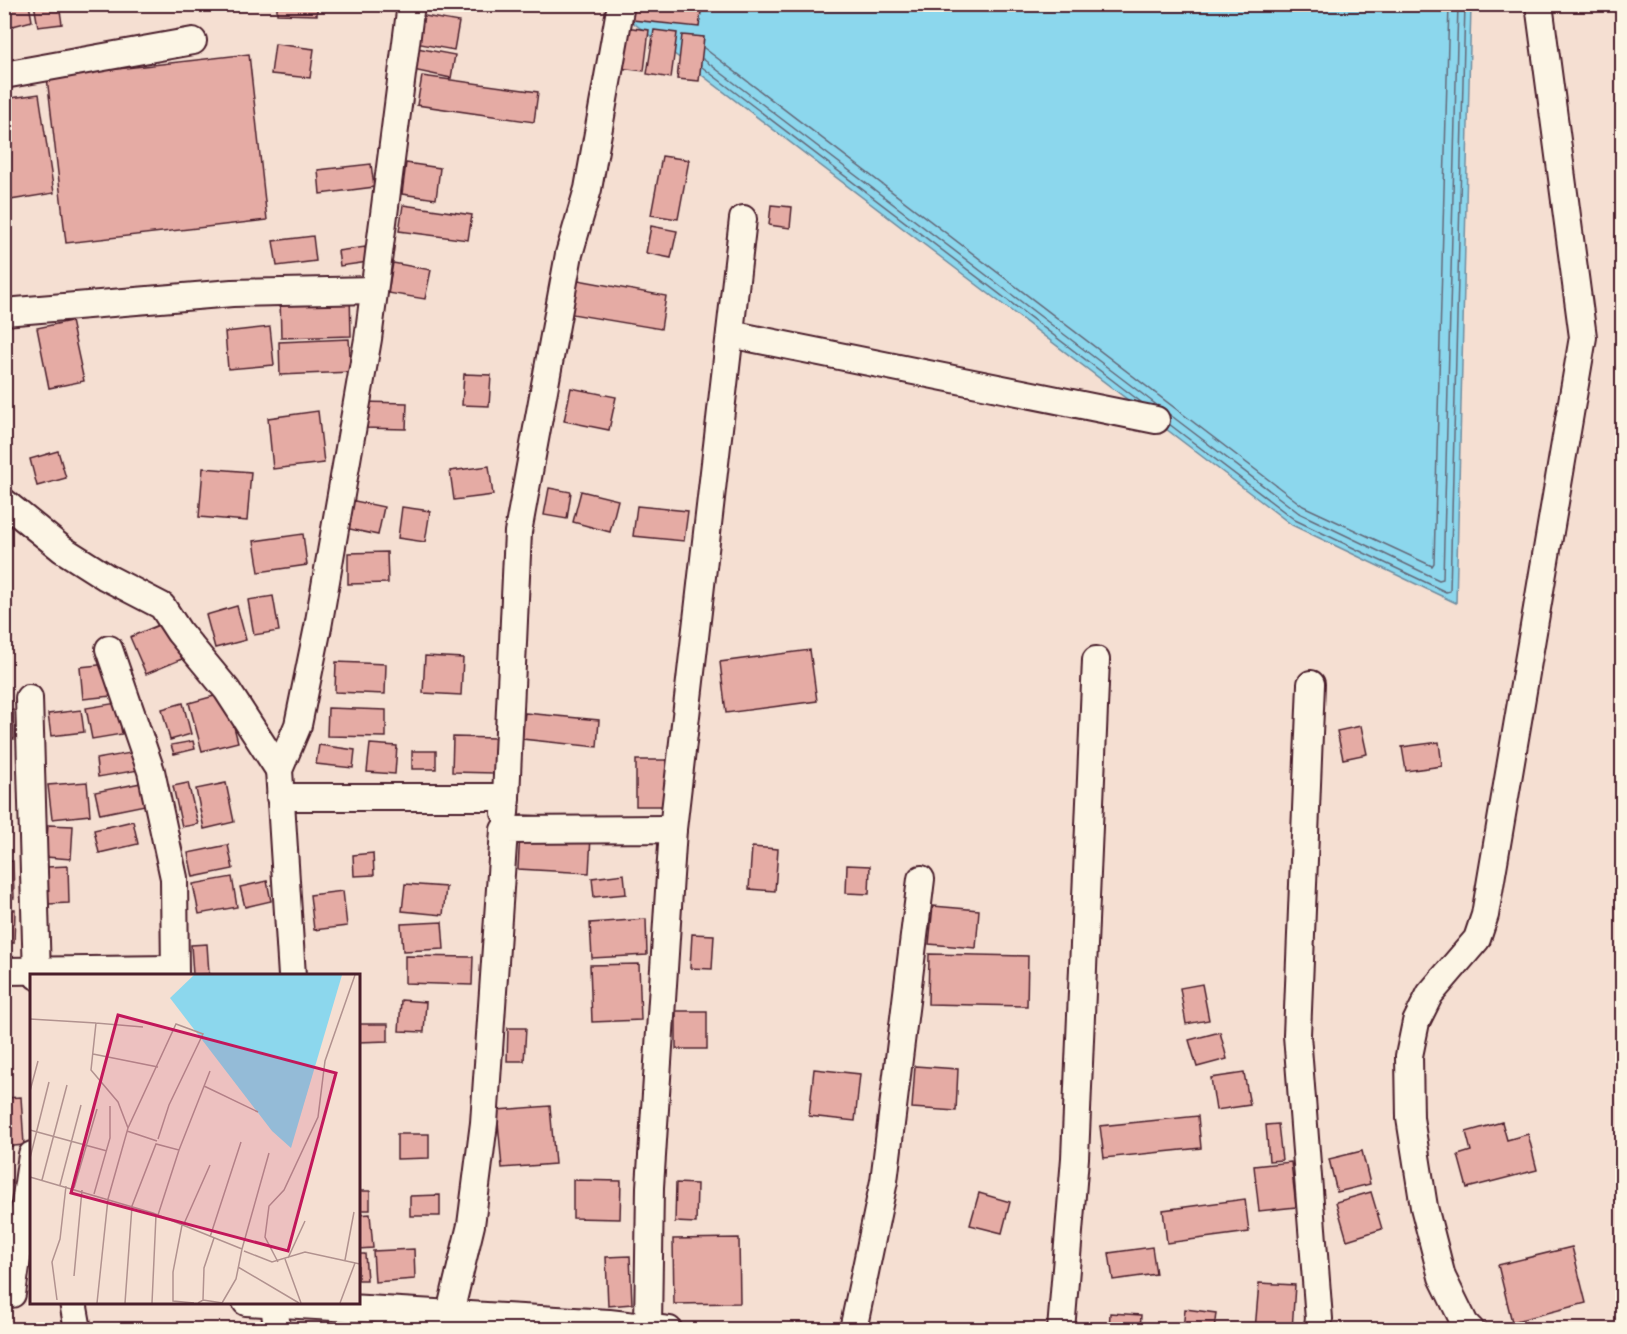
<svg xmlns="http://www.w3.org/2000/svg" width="1627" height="1334" viewBox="0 0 1627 1334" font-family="Caveat,sans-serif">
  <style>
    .water { fill: #8cd7ed; stroke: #728d9f; stroke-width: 1.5 }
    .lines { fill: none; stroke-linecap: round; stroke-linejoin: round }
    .shore { stroke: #646979; stroke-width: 1.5 }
    .building { fill: #e5aba4; stroke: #4a1f2b; stroke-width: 1.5 }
    .minor-casing { stroke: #4a1f2b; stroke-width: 30 }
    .minor { stroke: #fcf5e5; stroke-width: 26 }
    .inset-road { fill: none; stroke: #b1928f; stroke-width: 1.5 }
    .view { fill: #c2185b; fill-opacity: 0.15; stroke: #c2185b; stroke-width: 3 }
    .inset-edge { fill: none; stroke: #4a1f2b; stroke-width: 3 }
  </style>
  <rect width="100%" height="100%" fill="#f5dfd2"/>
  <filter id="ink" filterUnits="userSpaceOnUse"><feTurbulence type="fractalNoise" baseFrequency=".0167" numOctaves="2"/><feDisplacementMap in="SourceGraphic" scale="12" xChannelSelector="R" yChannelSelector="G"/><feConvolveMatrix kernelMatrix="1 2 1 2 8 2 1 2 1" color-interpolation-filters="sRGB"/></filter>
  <g filter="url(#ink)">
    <path class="water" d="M610 5H1471L1456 603 1292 525Z"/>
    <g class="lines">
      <g class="shore">
        <path d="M704 48 1303 506 1432 566 1434 563 1449 4"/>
        <path d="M703 59 1158 406"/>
        <path d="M702 67 1141 402"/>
        <path d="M1169 414 1299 513 1439 580 1443 579 1458 4"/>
        <path d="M1169 424 1295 520 1446 592 1450 591 1465 4"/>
      </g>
    </g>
    <g class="building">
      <path d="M4 4H29L32 21 9 27Z"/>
      <path d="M34 4H59L62 24 38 27Z"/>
      <path d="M277 4H317V15L277 14Z"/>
      <path d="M625 4H702L699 27 623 19Z"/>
      <path d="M419 15 459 22 454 50 415 43Z"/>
      <path d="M624 27 649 30 644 71 619 68Z"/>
      <path d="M654 30 677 33 671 78 647 74Z"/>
      <path d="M682 35 704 37 699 81 677 79Z"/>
      <path d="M275 44 314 49 310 78 271 74Z"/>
      <path d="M417 48 455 55 451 78 413 70Z"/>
      <path d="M249 54 267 220 66 243 47 77Z"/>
      <path d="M422 76 538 92 534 122 417 105Z"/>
      <path d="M39 94 54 193 4 201V99Z"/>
      <path d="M662 156 689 160 678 219 651 215Z"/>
      <path d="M406 163 440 168 436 199 402 194Z"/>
      <path d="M371 164 374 187 320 194 318 170Z"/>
      <path d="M403 205 472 215 468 240 399 231Z"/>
      <path d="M771 205 792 207 790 228 769 225Z"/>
      <path d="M651 226 677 231 671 258 646 253Z"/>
      <path d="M313 236 316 261 277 266 273 241Z"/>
      <path d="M365 247 368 262 340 266 338 251Z"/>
      <path d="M393 263 431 270 425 299 388 293Z"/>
      <path d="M578 280 666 296 661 329 572 314Z"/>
      <path d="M350 294 351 336 281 338 280 297Z"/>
      <path d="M71 321 84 381 49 388 37 328Z"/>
      <path d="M270 327 274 365 228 369 225 332Z"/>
      <path d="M349 339 351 372 280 375 279 342Z"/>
      <path d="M464 374 491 375 489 406 462 405Z"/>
      <path d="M571 388 616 397 609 430 564 421Z"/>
      <path d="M363 402 407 403 406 429 362 428Z"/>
      <path d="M318 411 324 463 273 469 268 418Z"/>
      <path d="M58 451 66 478 37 486 30 459Z"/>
      <path d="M489 466 493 495 454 500 450 471Z"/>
      <path d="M203 468 251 472 247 521 199 517Z"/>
      <path d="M549 488 571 492 567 519 544 515Z"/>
      <path d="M581 491 618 500 610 532 573 522Z"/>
      <path d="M350 500 384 507 378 535 345 528Z"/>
      <path d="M637 506 688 511 684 541 633 536Z"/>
      <path d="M402 507 430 511 425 542 398 538Z"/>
      <path d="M303 534 307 565 259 572 254 541Z"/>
      <path d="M387 552 388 583 348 584V553Z"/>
      <path d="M273 596 279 631 254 635 248 600Z"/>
      <path d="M237 606 246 640 215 648 206 615Z"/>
      <path d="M166 622 182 659 146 674 130 637Z"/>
      <path d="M810 650 817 701 726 713 720 662Z"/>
      <path d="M425 656 463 658 461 695 423 693Z"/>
      <path d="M336 662 386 664 385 694 335 692Z"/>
      <path d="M108 664 111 696 83 699 80 667Z"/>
      <path d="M225 693 238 742 202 751 189 703Z"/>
      <path d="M117 703 122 734 92 739 86 708Z"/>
      <path d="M183 703 191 734 170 740 162 709Z"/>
      <path d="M328 708 386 710V737L327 736Z"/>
      <path d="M13 710 14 739H4V711Z"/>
      <path d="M81 710 84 732 51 736 48 714Z"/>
      <path d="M525 713 599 720 597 747 522 739Z"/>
      <path d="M1361 726 1367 754 1343 759 1337 731Z"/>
      <path d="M453 737 495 738 494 773 452 772Z"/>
      <path d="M193 741 195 749 174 754 171 745Z"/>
      <path d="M1439 742 1442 766 1406 771 1402 747Z"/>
      <path d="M370 744 397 746 395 774 367 772Z"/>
      <path d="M319 745 355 750 353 768 316 764Z"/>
      <rect x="412" y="751" width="24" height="18"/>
      <path d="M136 752 139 770 98 777 96 759Z"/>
      <rect x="636" y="760" width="33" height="46"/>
      <path d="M87 782 90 815 52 819 48 785Z"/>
      <path d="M141 783 145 805 100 814 95 792Z"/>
      <path d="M188 783 198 824 182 827 173 786Z"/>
      <path d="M226 783 234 822 204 829 196 789Z"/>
      <path d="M521 815 592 818 589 873 518 869Z"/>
      <path d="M133 821 138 844 99 853 94 830Z"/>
      <path d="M48 825 73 826 71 859 46 857Z"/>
      <path d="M228 845 233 869 193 877 188 853Z"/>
      <path d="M752 847 778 849 775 891 749 889Z"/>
      <path d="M373 853 374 875 354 876 353 855Z"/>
      <path d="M13 861 14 898H4V862Z"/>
      <path d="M847 865 870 866 869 894 846 893Z"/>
      <path d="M68 866 69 903 48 904 47 867Z"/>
      <path d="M624 874 626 894 594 897 592 878Z"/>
      <path d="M232 877 237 907 199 914 193 884Z"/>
      <path d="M267 881 271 901 245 907 240 887Z"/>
      <path d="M405 884 446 887 443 915 402 911Z"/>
      <path d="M343 891 347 926 314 930 310 895Z"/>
      <path d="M933 906 979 910 976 948 929 944Z"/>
      <path d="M4 909H15L14 943H4Z"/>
      <path d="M646 919 647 955 592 958 590 923Z"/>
      <path d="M442 922 444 949 403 951 401 924Z"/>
      <path d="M692 934 714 935 712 969 690 968Z"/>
      <path d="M207 944 209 974 193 975 191 945Z"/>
      <path d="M929 954 1028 956 1027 1006 928 1004Z"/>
      <path d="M405 956 473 957 472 985 405 983Z"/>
      <path d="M639 964 641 1020 592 1022 590 965Z"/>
      <path d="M1202 984 1209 1020 1186 1024 1180 988Z"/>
      <path d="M401 1000 426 1002 424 1032 399 1031Z"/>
      <rect x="676" y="1011" width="31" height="38"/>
      <path d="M358 1024H388V1041L358 1042Z"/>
      <path d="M508 1028H526L524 1061H507Z"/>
      <path d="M1220 1032 1227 1059 1197 1067 1189 1040Z"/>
      <path d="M915 1066 958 1069 956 1111 912 1108Z"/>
      <path d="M814 1069 860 1074 855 1121 809 1116Z"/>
      <path d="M1244 1073 1250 1105 1216 1110 1211 1078Z"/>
      <path d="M21 1097 24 1145 4 1147V1098Z"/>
      <path d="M550 1106 555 1164 502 1168 497 1110Z"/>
      <path d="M1198 1116 1201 1148 1104 1158 1100 1126Z"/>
      <path d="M1502 1122 1507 1140 1528 1134 1537 1170 1467 1188 1458 1155 1471 1151 1466 1132Z"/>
      <path d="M1278 1124 1282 1160 1269 1161 1266 1125Z"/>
      <path d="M397 1134H429V1158L397 1159Z"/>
      <path d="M1362 1151 1370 1184 1337 1192 1329 1159Z"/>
      <path d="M1291 1162 1296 1207 1259 1211 1254 1166Z"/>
      <path d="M573 1180 621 1181 620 1219 573 1218Z"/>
      <path d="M676 1183 697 1184 696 1223 675 1222Z"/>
      <rect x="358" y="1191" width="12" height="19"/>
      <path d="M1371 1192 1382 1229 1347 1240 1336 1202Z"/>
      <path d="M979 1193 1010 1202 1002 1233 970 1225Z"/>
      <path d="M440 1195V1216H410V1196Z"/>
      <path d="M1245 1199 1249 1232 1167 1243 1163 1210Z"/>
      <path d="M370 1214 373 1248 358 1249V1215Z"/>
      <path d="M739 1238 740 1303 674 1304 673 1239Z"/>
      <path d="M1152 1247 1156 1274 1113 1280 1109 1253Z"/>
      <path d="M1572 1247 1586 1303 1512 1322 1498 1265Z"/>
      <path d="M414 1249 415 1279 375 1282 373 1251Z"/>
      <path d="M358 1254H365L367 1280H358Z"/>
      <path d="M630 1256 632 1304 608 1306 606 1257Z"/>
      <path d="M1259 1283 1295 1285 1292 1330H1255Z"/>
      <path d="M1185 1309 1216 1313 1214 1330H1183Z"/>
      <path d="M1110 1313 1141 1315 1140 1330H1109Z"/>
      <path d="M170 1323 171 1330H145L144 1326Z"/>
    </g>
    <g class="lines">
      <g class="minor-casing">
        <g id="minor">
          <path d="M4 75 193 41"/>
          <path d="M4 312 232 293 374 290"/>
          <path d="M730 334 1156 420"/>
          <path d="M4 502 62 549 106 577 162 606 179 632 227 690 279 770"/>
          <path d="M109 649 151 771 174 878 175 976"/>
          <path d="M1311 684 1297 1035 1319 1319 1317 1330"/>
          <path d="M29 698 37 976"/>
          <path d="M280 797H506L505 813"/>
          <path d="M506 797 518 532 569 254 588 189 621 4"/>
          <path d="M673 829 743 219"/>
          <path d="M4 971 174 969"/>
          <path d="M292 976 279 770 298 725 318 627 368 339 411 4"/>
          <path d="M12 1294 32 1155"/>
          <path d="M73 1302 78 1330"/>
          <path d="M246 1302 609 1323 669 1330"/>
          <path d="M274 1302 277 1330"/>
          <path d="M453 1330 450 1313 471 1225 484 1123 504 830 673 829 650 1187 648 1327"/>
          <path d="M853 1330 884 1181 921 879"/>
          <path d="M1061 1330 1075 1158 1096 660"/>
          <path d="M1471 1330 1465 1324 1442 1277 1424 1207 1410 1118 1409 1056 1416 1022 1430 994 1477 939 1485 915 1583 337 1539 4"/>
        </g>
      </g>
      <use href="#minor" class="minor"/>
    </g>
  </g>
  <g transform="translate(30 974)">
    <rect width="330" height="330" fill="#f5dfd2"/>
    <path d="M164 1H312L261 174 242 157 140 24Z" fill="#8cd7ed"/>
    <path class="inset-road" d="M0 45 66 49M63 80 128 93M174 112 228 138M0 117 8 87M98 154 88 128 61 96 66 49 113 53M0 156 77 177M97 157 127 167M149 176 180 97M0 184 19 108M0 203 123 239 212 275 206 305 192 329M12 206 37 111M30 211 51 131M44 214 67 135M64 220 80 164V132M152 251 143 298V327L164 329M153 252 180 191M180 263 211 168M212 275 239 179M214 277 242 288 275 278 330 290M258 284 275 247M255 285 271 329M315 286 324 238M248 288 235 263 239 232 254 216 288 143 295 87 325 1M208 293 269 329M44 302 52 216M27 326 22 288 30 265 36 212M173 326 174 294 184 264M67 329 78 225 98 154 146 50 173 60 139 131 128 165M95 329 102 232 126 170 149 176 128 241M122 329 126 241M168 329 173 326 193 329M310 329 325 289"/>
    <path class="view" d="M88 41 306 99 258 277 41 219Z"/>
    <rect width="330" height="330" class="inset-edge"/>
  </g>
  <rect width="1627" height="1334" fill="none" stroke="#fcf5e5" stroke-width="24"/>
  <rect x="12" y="12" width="1603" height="1310" fill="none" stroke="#4a1f2b" stroke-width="2" filter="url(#ink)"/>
</svg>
